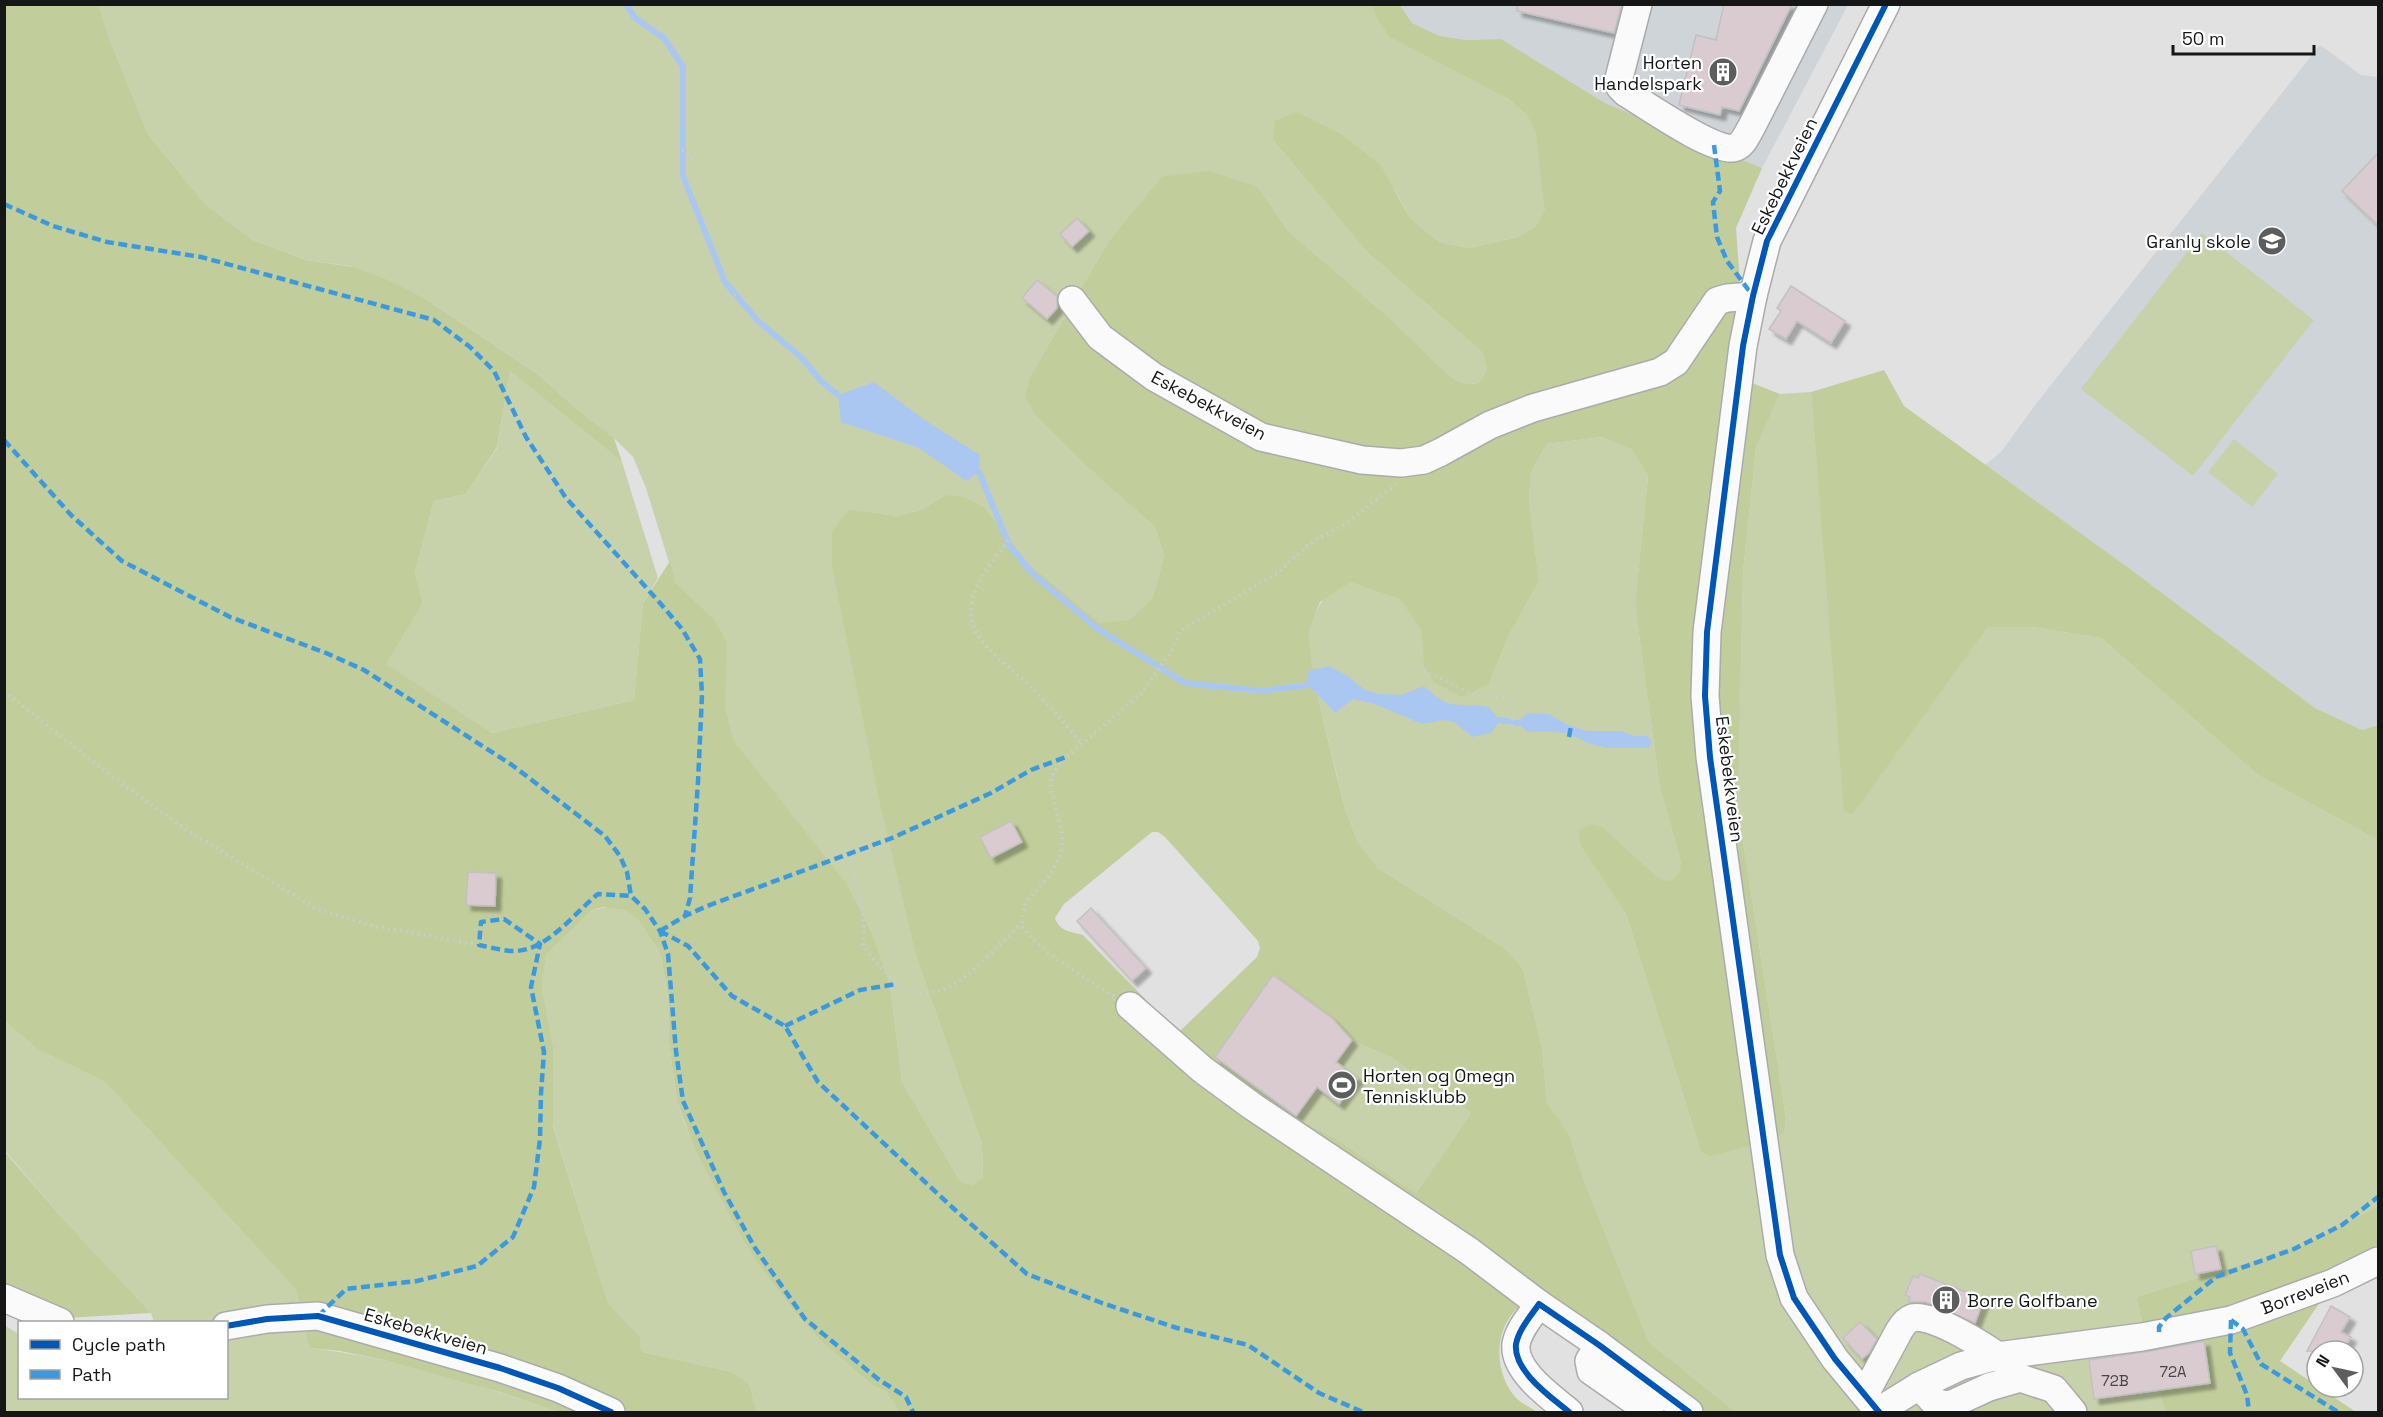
<svg xmlns="http://www.w3.org/2000/svg" width="2383" height="1417" viewBox="0 0 2383 1417" font-family="'Space Grotesk',sans-serif">
  <style>
    .built { fill: #cfd4d8 }
    .green { fill: #c8d2aa }
    .forest { fill: #c1cd9a; fill-rule: evenodd }
    .water { fill: #aac7f1 }
    .lines { fill: none; stroke-linecap: round; stroke-linejoin: round }
    .stream { stroke: #aac7f1; stroke-width: 6 }
    .building { fill: #dacbd1; stroke: #c1c1c2; stroke-width: 1.5; filter: url(#shadow) }
    .minor-casing { stroke: #ababac; stroke-width: 30 }
    .path { stroke: #cccdcd; stroke-width: 4; stroke-dasharray: 1.5 4.5; stroke-linecap: butt }
    .minor { stroke: #fafafb; stroke-width: 27 }
    .quiet { stroke: #3b9adf; stroke-width: 4.5; stroke-dasharray: 9 4.5; stroke-linecap: butt }
    .cycleway-casing { stroke: #fff; stroke-width: 10 }
    .cycleway { stroke: #0057b8; stroke-width: 6 }
    .labels { text-anchor: middle; dominant-baseline: central; stroke-width: 4.5; stroke-linejoin: round; paint-order: stroke }
    .number-label { font-size: 15px; fill: #484547 }
    .poi-label { font-size: 18px; fill: #151616; stroke: #fff; text-anchor: end }
    .street-label { font-size: 18px; fill: #151616; stroke: #fff }
  </style>
  <defs>
    <filter id="shadow"><feDropShadow dx="5.5" dy="5.5" stdDeviation="1.5" flood-color="#0004"/></filter>
  </defs>
  <rect width="100%" height="100%" fill="#e1e1e2"/>
  <g class="built">
    <path d="M1400 5H1848L1762 168 1605 103 1501 39 1466 40 1440 36 1412 23Z"/>
    <path d="M2320 45 2361 75 2378 77V725L2362 730 2315 708 2133 571 1985 465 2001 452 2035 405Z"/>
  </g>
  <g class="green">
    <path d="M99 5H1371L1378 21 1507 98 1526 114 1536 134 1549 209 1536 226 1518 237 1469 248 1439 242 1410 218 1395 190 1273 140 1367 252 1483 353 1487 370 1479 383 1468 384 1455 380 1437 364 1393 321 1288 231 1258 187 1161 177 1108 242 1030 377 1037 417 1086 466 1155 527 1164 556 1153 597 1129 620 1099 624 1030 565 985 508 945 495 921 510 896 516 849 509 917 959 982 1144 983 1177 972 1187 960 1181 902 1082 890 986 751 765 722 733 714 619 675 582 646 488 633 457 614 438 573 406 540 376 424 298 392 281 349 266 306 260 253 240 205 204 148 134 109 38Z"/>
    <path d="M2202 233 2314 320 2193 476 2081 389Z"/>
    <path d="M510 371 622 462 658 578 643 603 634 700 492 733 385 664 423 603 415 572 434 501 466 494 497 448Z"/>
    <path d="M1811 392 1823 538 1853 813 1988 627H2032L2101 638 2258 775 2378 840V1206L2303 1245 2136 1297 2165 1412H1736L1649 1342 1560 1123 1547 1103 1542 1048 1523 969 1506 949 1378 868 1358 842 1345 809 1314 680 1302 647C1312 623 1320 587 1350 582L1403 598 1489 684 1508 637 1539 581 1529 500 1531 472 1547 444 1602 437 1632 450 1648 476 1635 605 1660 788 1687 883 1619 903 1626 914 1701 1152 1784 1132 1786 1118 1738 809 1743 572 1756 448 1780 394Z"/>
    <path d="M2234 439 2278 474 2252 507 2208 472Z"/>
    <path d="M613 906 622 909 637 919 658 949 662 961 668 997 669 1043 677 1101 683 1119 694 1148 759 1265 800 1319 822 1342 872 1385 886 1392 900 1412H757L749 1383 732 1372 643 1352 640 1347V1337L608 1303 553 1125V1045L542 988 546 955 592 910Z"/>
    <path d="M1273 975 1332 1018 1352 1040 1390 1057 1471 1113 1416 1193 1335 1138 1295 1117 1215 1057Z"/>
    <path d="M5 1021 37 1049 105 1082 296 1290 309 1348C394 1357 478 1384 558 1412H5L4 1325 19 1334 20 1398H226V1322H154L151 1313 65 1221 5 1151Z"/>
  </g>
  <g class="forest">
    <path d="M5 5H99L109 38 148 134 205 204 253 240 306 260 353 267 392 281 424 298 540 376 573 406 614 438 622 462 510 371 497 447 466 494 434 501 415 572 423 603 386 664 492 733 634 700 643 603 670 561 675 582 714 619 727 643 725 707 733 740 846 883 872 934 890 986 902 1082 960 1181 972 1186 983 1177 982 1144 917 959 880 804 832 566V532L849 509 896 516 921 510 945 495 965 497 985 508 1030 565 1099 623 1129 620 1153 597 1164 556 1155 527 1086 466 1037 417 1025 398 1030 377 1108 242 1161 177 1209 171 1258 187 1288 231 1393 321 1437 364 1455 380 1468 384 1479 383 1487 370 1483 353 1367 252 1273 140 1275 121 1297 112 1341 134 1380 164 1410 218 1439 242 1469 248 1518 237 1536 226 1545 211 1536 134 1526 114 1507 98 1390 37 1378 21 1371 5H1400L1412 23 1440 36 1466 40 1501 39 1605 103 1762 168 1736 228 1747 381 1780 394 1756 448 1743 572 1738 809 1786 1118 1784 1132 1771 1140 1710 1156 1701 1152 1626 914 1580 844 1579 831 1590 824 1602 827 1659 879 1671 881 1680 873 1681 862 1660 788 1635 605 1648 476 1632 450 1602 437 1547 444 1531 472 1529 500 1539 581 1508 637 1489 684 1462 697 1434 682 1424 666 1422 631 1400 599 1350 582 1320 602 1308 633 1314 680 1337 777 1345 809 1358 842 1378 868 1506 949 1523 969 1542 1048 1547 1103 1569 1135 1583 1179 1649 1342 1736 1412H1705L1637 1363 1538 1285C1529 1296 1518 1306 1510 1317 1493 1341 1497 1378 1517 1399 1523 1404 1531 1408 1537 1412H900L886 1392 872 1385 822 1342 800 1319 759 1265 740 1234 694 1148 677 1101 669 1043 668 997 662 961 658 949 637 919 622 909 603 907 592 910 546 955 542 988 553 1045V1126L608 1303 640 1337V1347L643 1352 732 1372 749 1383 757 1412H558L500 1392 384 1360 340 1351 309 1348 296 1290 105 1082 37 1049 5 1021ZM1152 832H1158L1165 837 1258 941 1260 948 1257 957 1178 1033 1083 935C1070 931 1060 932 1055 918L1064 904ZM1273 975 1332 1018 1352 1040 1390 1057 1471 1113 1416 1193 1335 1138 1295 1117 1215 1057Z"/>
    <path d="M1884 370 1904 406 2133 571 2315 708 2362 730 2378 725V840L2258 775 2101 638 2032 627H1988L1853 814 1844 811 1811 392Z"/>
    <path d="M4 1151 65 1221 151 1313 49 1319 5 1298Z"/>
    <path d="M2378 1206V1261L2333 1283 2280 1361 2356 1412H2165L2136 1297 2303 1245Z"/>
  </g>
  <g class="water">
    <path d="M874 382 926 421 980 455 979 472 966 481 919 448 841 422 838 395Z"/>
    <path d="M1329 666 1349 677 1365 690 1380 694 1401 695 1424 686C1451 713 1456 701 1489 707L1500 720 1491 733 1472 737 1454 722 1444 720 1422 724 1377 705 1353 699 1335 713 1308 685 1307 671Z"/>
    <path d="M1527 713 1549 714 1566 724 1587 731H1621L1634 736H1647L1652 741 1649 748H1607L1588 743 1567 733 1544 731 1528 732 1518 723Z"/>
  </g>
  <g class="lines">
    <g class="stream">
      <path d="M626 4 635 18 664 38 683 67V176L725 282 758 321 801 357 822 382 838 395"/>
      <path d="M979 472 1009 545 1033 574 1098 629 1185 683 1262 691 1308 685"/>
      <path d="M1500 720 1518 723"/>
    </g>
  </g>
  <g class="building">
    <path d="M1517 4H1622L1614 33 1517 11Z"/>
    <path d="M1724 4H1792L1739 111 1722 107 1720 115 1679 105 1696 35 1716 40Z"/>
    <path d="M2379 152V226L2342 191Z"/>
    <path d="M1077 218 1089 231 1072 247 1060 234Z"/>
    <path d="M1037 280 1057 296V308L1047 319 1022 298Z"/>
    <path d="M1791 286 1845 321 1831 343 1797 321 1786 339 1769 329 1781 311 1777 308Z"/>
    <path d="M1011 821 1022 842 991 858 980 837Z"/>
    <path d="M468 872 496 873 495 906 466 905Z"/>
    <path d="M1091 908 1146 968 1132 981 1077 921Z"/>
    <path d="M1273 975 1332 1018 1352 1040 1336 1062 1358 1078 1339 1104 1317 1087 1296 1116 1215 1057Z"/>
    <path d="M2216 1246 2221 1269 2195 1274 2191 1251Z"/>
    <path d="M1920 1274 1984 1299 1975 1323 1937 1306 1925 1302H1909L1910 1297 1905 1295 1913 1276 1918 1278Z"/>
    <path d="M2331 1306 2350 1317 2341 1332 2351 1337 2342 1351H2307Z"/>
    <path d="M1860 1322 1877 1339 1869 1353 1862 1359 1843 1338Z"/>
    <path d="M2204 1341 2210 1383 2094 1399 2089 1360 2145 1352Z"/>
  </g>
  <g class="lines">
    <g class="minor-casing">
      <g id="minor">
        <path d="M1638 4 1618 82 1620 87 1626 93C1646 105 1712 151 1733 148 1743 146 1746 136 1751 128L1814 4"/>
        <path d="M1072 300 1100 337 1154 377 1261 437 1362 460 1401 463 1424 460 1441 452 1490 425 1533 408 1660 372 1676 362 1717 301 1727 298 1753 296"/>
        <path d="M1130 1006 1203 1070 1252 1106 1469 1251 1539 1304"/>
        <path d="M4 1298 60 1322"/>
        <path d="M226 1326 267 1319 318 1316 500 1368 558 1388 611 1412"/>
        <path d="M1599 1345 1589 1361 1591 1371 1650 1412"/>
        <path d="M1919 1386 1933 1401 1944 1405 1952 1404 1989 1387 2020 1378 2054 1389 2073 1412"/>
        <path d="M1865 1394 1899 1331C1902 1326 1906 1320 1912 1318 1932 1312 1993 1351 2008 1364 2012 1369 2016 1374 2020 1378"/>
        <path d="M1569 1412C1551 1397 1513 1371 1516 1344 1519 1329 1530 1317 1539 1304L1599 1345 1689 1412"/>
        <path d="M1877 1412 1919 1386 1961 1366 1997 1356 2142 1337 2231 1320 2333 1283 2378 1261"/>
        <path d="M1879 1412 1835 1359 1794 1298 1780 1255 1710 757 1705 696 1707 632 1743 346 1753 296 1767 241 1886 4"/>
      </g>
    </g>
    <g class="path">
      <path d="M673 142 693 159"/>
      <path d="M724 301 738 293"/>
      <path d="M1012 536C994 558 966 590 972 621 976 645 1014 670 1032 688 1049 705 1065 724 1081 742"/>
      <path d="M1418 670 1438 677 1469 693 1513 700 1515 709 1511 727"/>
      <path d="M4 691 106 772 188 831 317 909 370 925 479 945"/>
      <path d="M847 856C859 882 866 916 863 945 869 954 876 962 883 970 937 1030 980 958 1021 925"/>
      <path d="M1114 996C1085 978 1040 952 1021 925L1026 902 1050 875 1060 856 1063 837 1050 784 1053 773 1066 757 1140 695 1173 649 1180 631 1279 572 1310 543 1347 523 1396 484"/>
    </g>
    <use href="#minor" class="minor"/>
    <g class="quiet">
      <path d="M1714 145 1720 191 1713 202 1717 237 1727 261 1753 296"/>
      <path d="M4 204 53 226 107 242 201 257 434 320 470 347 494 371 526 437 566 498 660 603 682 629 700 659 702 695 698 782 690 898 685 916"/>
      <path d="M4 440 71 515 122 561 230 617 326 653 364 670 512 765 605 836 620 856 627 872 631 896"/>
      <path d="M1569 737 1571 726"/>
      <path d="M660 931 688 946 732 996 785 1026 818 1082 953 1208 1027 1274 1102 1303 1177 1328 1248 1345 1319 1393 1363 1412"/>
      <path d="M660 931 685 916 707 906 892 838 991 793 1031 770 1066 757"/>
      <path d="M785 1026 860 990 896 984"/>
      <path d="M318 1316 346 1289 417 1281 477 1266 513 1237 534 1187 540 1139 541 1093 544 1052 531 987 540 944 504 919 481 922 479 945C489 947 500 950 511 951 546 953 573 914 598 894L631 896 645 909 660 931 668 954 676 1051 683 1101 724 1192 755 1248 805 1319 878 1379 906 1397 913 1412"/>
      <path d="M2231 1320 2243 1329 2261 1364 2338 1412"/>
      <path d="M2231 1320 2230 1353 2247 1395 2249 1412"/>
      <path d="M2159 1332V1327L2166 1318 2216 1277 2294 1249 2342 1225 2378 1197"/>
    </g>
    <g class="cycleway-casing">
      <g id="cycleway">
        <path d="M226 1326 267 1319 318 1316 500 1368 558 1388 611 1412"/>
        <path d="M1569 1412C1551 1397 1513 1371 1516 1344 1519 1329 1530 1317 1539 1304L1599 1345 1689 1412"/>
        <path d="M1879 1412 1835 1359 1794 1298 1780 1255 1710 757 1705 696 1707 632 1743 346 1753 296 1767 241 1886 4"/>
      </g>
    </g>
    <use href="#cycleway" class="cycleway"/>
  </g>
  <defs>
    <g id="building-disc" transform="scale(1.5)"><circle r="9.5" fill="#5c5d5d" stroke="#fff"/><path d="M-4-6H4V6H1V3H-1V6H-4ZM-2.5-4.3h1.7v1.8h-1.7ZM.8-4.3h1.7v1.8H.8ZM-2.5-1h1.7V.8h-1.7ZM.8-1h1.7V.8H.8Z" fill="#fff"/></g>
    <g id="school-disc" transform="scale(1.5)"><circle r="9.5" fill="#5c5d5d" stroke="#fff"/><path d="M0-5L7-2L0 1L-7-2ZM-4 1L0 2.5L4 1V4Q0 6-4 4Z" fill="#fff"/></g>
    <g id="stadium-disc" transform="scale(1.5)"><circle r="9.5" fill="#5c5d5d" stroke="#fff"/><path d="M0-5a6.5 5 0 1 0 0 10a6.5 5 0 1 0 0-10ZM-3.5-1.8h7v3.6h-7Z" fill="#fff"/></g>
  </defs>
  <g fill-rule="evenodd">
    <use href="#building-disc" x="1723" y="72"/>
    <use href="#school-disc" x="2272" y="241"/>
    <use href="#stadium-disc" x="1342" y="1085"/>
    <use href="#building-disc" x="1946" y="1300"/>
  </g>
  <g class="labels">
    <g class="number-label">
      <text x="2173" y="1371">72A</text>
      <text x="2115" y="1380">72B</text>
    </g>
    <g class="poi-label">
      <text x="1702" y="62">Horten<tspan x="1702" dy="21">Handelspark</tspan></text>
      <text x="2251" y="241">Granly skole</text>
      <text x="1363" y="1075" text-anchor="start">Horten og Omegn<tspan x="1363" dy="21">Tennisklubb</tspan></text>
      <text x="1967" y="1300" text-anchor="start">Borre Golfbane</text>
    </g>
    <g class="street-label">
      <text transform="translate(1784 176) rotate(-64)">Eskebekkveien</text>
      <text transform="translate(1209 405) rotate(28)">Eskebekkveien</text>
      <text transform="translate(1730 779) rotate(83)">Eskebekkveien</text>
      <text transform="translate(2305 1292) rotate(-21)">Borreveien</text>
      <text transform="translate(426 1331) rotate(16)">Eskebekkveien</text>
    </g>
  </g>
  <rect width="2383" height="1417" fill="none" stroke="#151616" stroke-width="12"/>
  <rect x="18" y="1321" width="210" height="78" fill="#ffffff" stroke="#a1a2a2" stroke-width="1.5"/>
  <rect x="30" y="1340" width="30" height="9" fill="#0057b8" stroke="#a1a2a2" stroke-width="1.5"/>
  <text x="72" y="1351" font-size="18" fill="#151616">Cycle path</text>
  <rect x="30" y="1370" width="30" height="9" fill="#3b9adf" stroke="#a1a2a2" stroke-width="1.5"/>
  <text x="72" y="1381" font-size="18" fill="#151616">Path</text>
  <g transform="translate(2335 1369) rotate(303)"><circle r="28" fill="#ffffff" stroke="#a1a2a2" stroke-width="1.5"/>
  <path d="M0-4.5L10 22L0 15L-10 22Z" fill="#5c5d5d"/>
  <text y="-9" font-size="16" font-weight="bold" text-anchor="middle" fill="#151616">N</text>
  </g>
  <path d="M2173 45v9h141v-9" fill="none" stroke="#151616" stroke-width="3"/>
  <text x="2182" y="45" font-size="18" fill="#151616" stroke="#ffffff" stroke-width="4.5" paint-order="stroke">50 m</text>
</svg>
